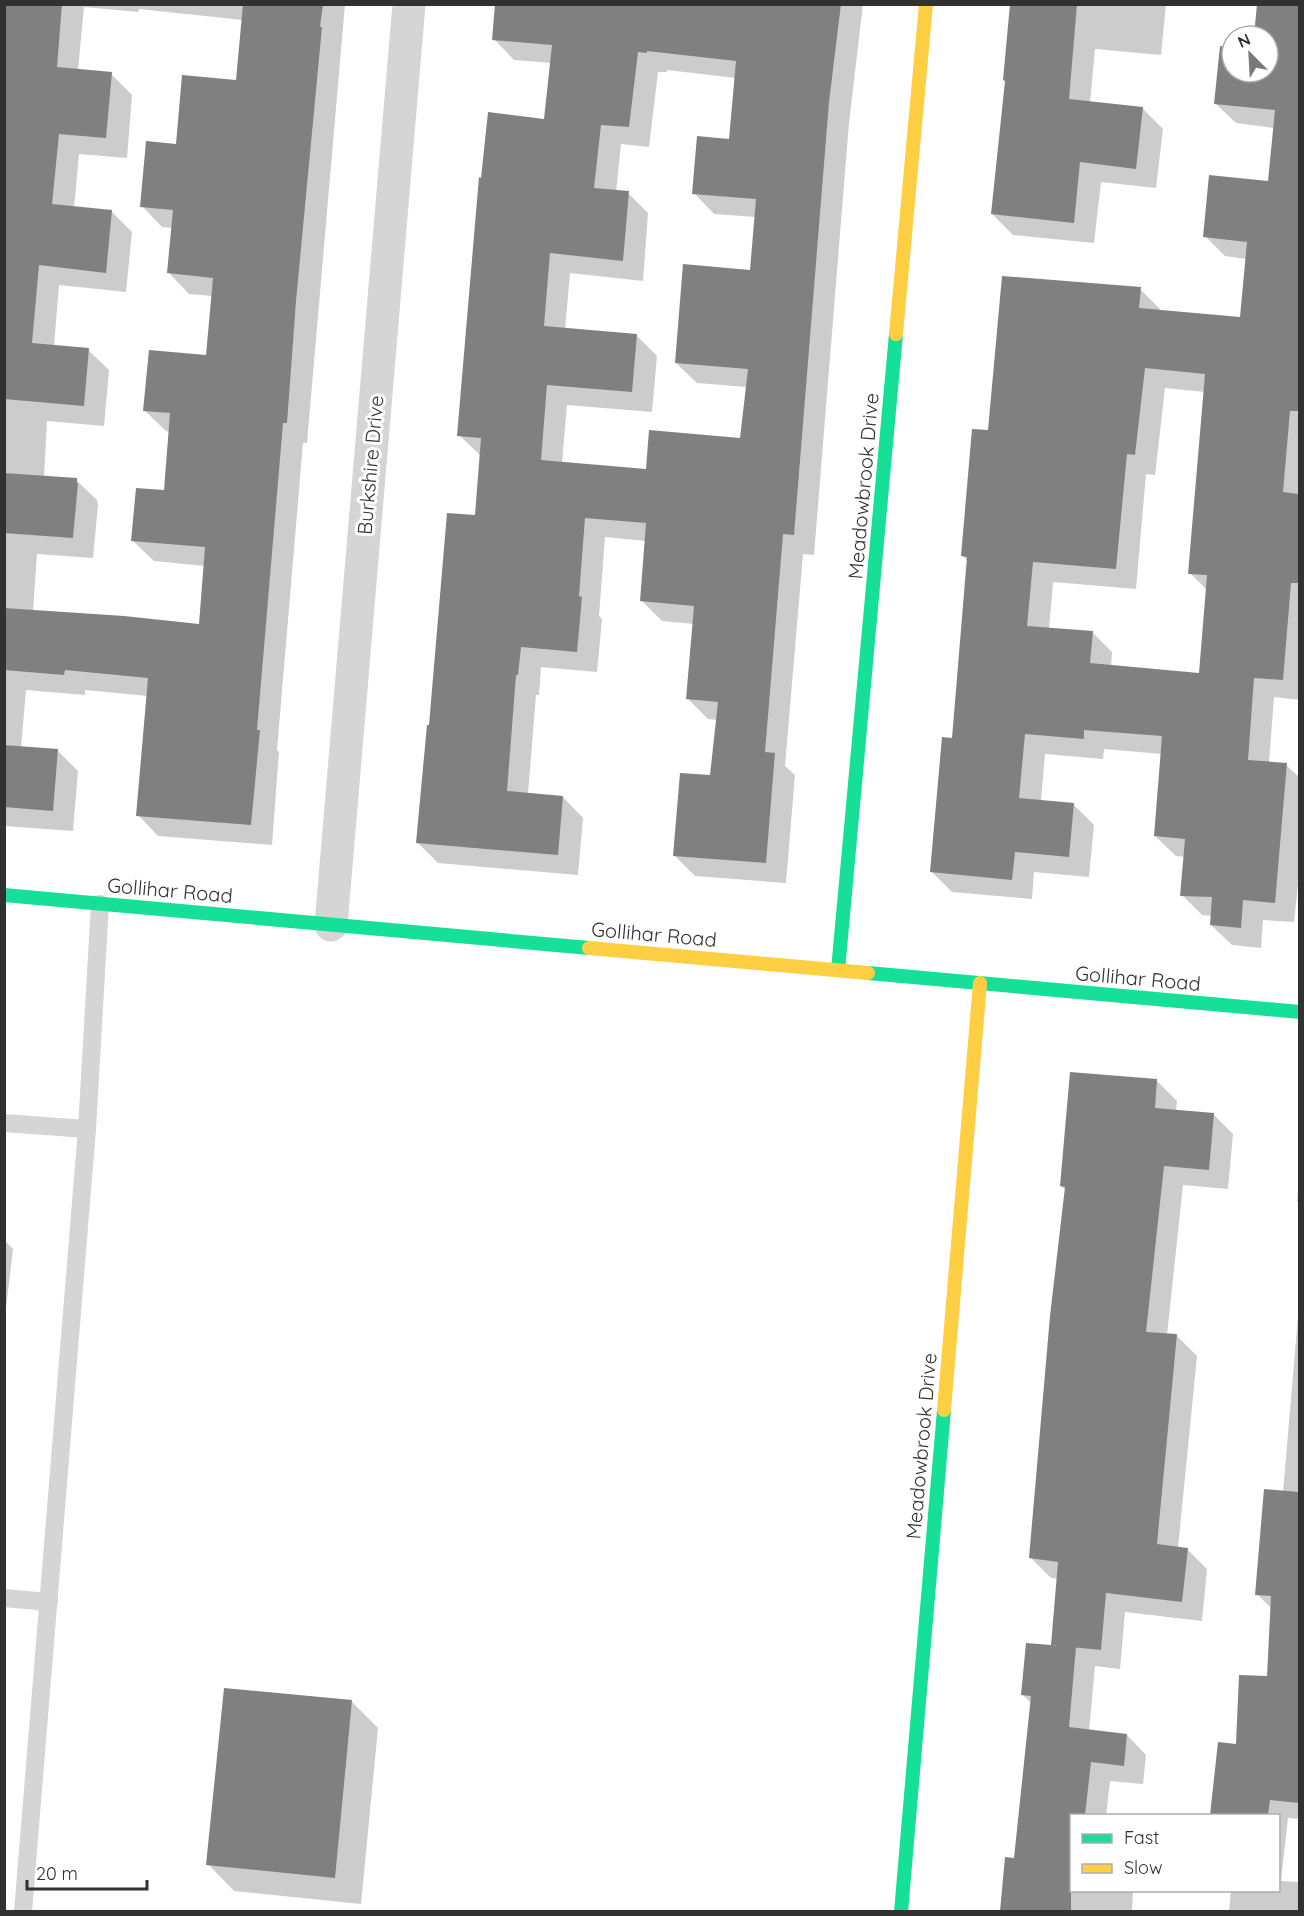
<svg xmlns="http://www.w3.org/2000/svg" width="1304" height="1916" viewBox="0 0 1304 1916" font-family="Quicksand,sans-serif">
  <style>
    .shadow { fill: #0003; fill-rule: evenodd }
    .building { fill: #808080; fill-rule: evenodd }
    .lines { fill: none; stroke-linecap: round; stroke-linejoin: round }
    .lane { stroke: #d5d5d5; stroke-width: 18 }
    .street { stroke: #d5d5d5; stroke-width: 33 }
    .fast { stroke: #16e098; stroke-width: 14 }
    .slow { stroke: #ffcf43; stroke-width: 14 }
    .labels { text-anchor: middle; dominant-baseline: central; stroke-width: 6; stroke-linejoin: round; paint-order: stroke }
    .street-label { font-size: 20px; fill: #313131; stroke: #fff }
  </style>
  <rect width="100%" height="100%" fill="#fff"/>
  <g class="shadow">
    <path d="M4 4H345L307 443H303L277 750 279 752 272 845 158 836 138 815 148 696 85 690V695L26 690 21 748 58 751 78 771 73 831 4 826ZM84 7 138 12 139 9 243 20 237 82 177 146 142 206 162 227 173 228 169 273 189 294 213 296 207 356 145 411 166 431 170 432 165 491 133 541 154 561 205 566 200 626 33 611 37 554 93 558 98 505 97 500 76 480 44 477 47 421 104 426 109 370 88 350 54 346 59 285 126 292 132 232 111 211 74 208 79 154 127 158 132 95 111 74 78 70Z"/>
    <path d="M497 4H863L849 123 814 555 803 554 785 766 795 775 786 883 695 876 674 855 712 777 717 720 708 719 688 699 694 624 662 621 641 600 646 541 605 537 599 616 602 619 597 672 541 667 539 695H536L528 794 563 797 583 818 578 875 438 863 418 843 430 726 476 517 481 456 459 435 482 179 546 120 552 63 514 60 494 39ZM667 70 736 78 730 140 694 193 714 214 756 217 751 272 676 363 697 383 747 387 742 440 647 471 562 463 567 405 652 412 657 356 637 336 565 330 570 273 643 281 648 213 628 193 616 192 621 144 649 147 658 72H667Z"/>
    <path d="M1011 4H1166L1161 55 1095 49 1090 103 1142 108 1163 129 1156 188 1101 182 1094 243 1013 235 992 214 1007 81Z"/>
    <path d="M1259 4H1300V700L1274 697 1269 763 1286 765 1300 778V865L1294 922 1263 920 1261 948 1232 945 1211 925 1212 916 1202 915 1182 895 1185 857 1176 856 1155 836 1162 754 1104 749 1103 759 1045 754 1041 801 1073 804 1094 825 1089 877 1034 872 1032 899 952 892 932 872 953 740 968 561 963 556 990 432 1140 289 1160 309V311L1242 319 1247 259 1225 256 1205 236 1269 183 1274 128 1236 123 1215 103 1232 48V72H1268V36H1255ZM1165 388 1205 392 1190 573 1208 591 1201 675 1111 667 1112 652 1092 632 1049 629 1053 582 1136 589 1146 474 1155 475Z"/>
    <path d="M1157 1081 1177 1101 1176 1111 1213 1114 1233 1134 1228 1189 1183 1185 1167 1335 1177 1336 1197 1356 1178 1548 1187 1549 1207 1569 1202 1621 1125 1612 1120 1669 1095 1666 1089 1731 1127 1735 1146 1755 1143 1784 1110 1781 1106 1816H1072V1890H1133L1132 1912H1002L1006 1858 1015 1859 1032 1704 1023 1695 1056 1647 1058 1579 1051 1578 1031 1558 1066 1190 1061 1186Z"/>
    <path d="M1300 1173V1204L1297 1201Z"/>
    <path d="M4 1240 13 1249 4 1325Z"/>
    <path d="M1300 1293V1819L1288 1818 1281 1881 1300 1882V1912H1229L1231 1890H1278V1816H1211L1219 1744 1237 1746 1269 1677 1272 1609 1257 1594 1283 1492Z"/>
    <path d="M352 1702 378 1728 361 1904 234 1891 208 1864Z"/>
  </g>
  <g class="building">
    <path d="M4 4H62L57 67 112 72 106 138 59 134 52 204 112 210 106 273 39 265 32 343 89 348 84 406 4 399Z"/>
    <path d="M243 4H323L320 27H322L296 301 287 423H283L257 730H260L251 825 136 816 148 678 65 670 64 675 4 670V608L124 616 199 624 205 547 131 541 136 488 164 490 170 413 143 411 149 350 206 355 213 278 167 273 173 210 140 207 146 141 176 144 182 75 236 80Z"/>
    <path d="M495 4H841L829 102 794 535 783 534 765 752 775 753 766 863 673 856 680 773 710 775 718 702 686 699 694 606 640 601 646 523 585 518 579 596 582 597 577 652 521 647 518 675H516L507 791 563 796 558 855 416 843 427 725H429L447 513 475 515 481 438 457 436 479 177 481 178 488 112 544 119 552 45 492 40ZM647 51 736 61 729 139 697 136 692 194 756 199 750 270 683 264 675 363 748 369 740 438 649 430 646 469 541 460 547 385 632 392 637 334 544 326 550 253 623 261 629 191 594 188 601 125 629 127 638 52 647 53Z"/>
    <path d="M1010 4H1077L1069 99 1143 107 1136 169 1080 162 1074 223 991 214 1005 81 1003 80Z"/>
    <path d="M1257 4H1299V411H1290L1283 492 1299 494V583H1291L1283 680 1254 678 1248 760 1287 763 1275 903 1243 900 1241 928 1210 925 1212 897 1180 896 1185 839 1154 836 1162 736 1084 730V739L1025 734 1019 798 1074 803 1069 857 1015 852 1012 880 930 872 942 737 952 738 967 557 961 556 972 429 988 430 1002 276 1141 287 1139 308 1240 317 1247 242 1203 237 1209 175 1268 181 1275 110 1214 104 1220 46 1232 47V72H1268V36H1254ZM1145 368 1205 374 1188 574 1207 575 1199 673 1090 663 1093 631 1027 626 1033 562 1116 569 1127 454 1135 455Z"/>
    <path d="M4 473 77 478V483H78L73 538 4 533Z"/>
    <path d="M4 745 58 749 53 811 4 807Z"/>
    <path d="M1070 1072 1157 1079 1155 1108 1214 1113 1209 1170 1164 1166 1146 1332 1177 1334 1157 1544 1188 1548 1182 1602 1106 1593 1101 1650 1051 1645 1058 1562 1029 1558 1050 1316 1065 1187 1060 1186Z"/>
    <path d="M1264 1489 1299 1492V1803L1270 1800 1268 1815H1210L1218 1742 1236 1744 1239 1675 1267 1676 1271 1596 1255 1595Z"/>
    <path d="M1026 1643 1076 1647 1069 1727 1127 1734 1124 1766 1091 1762 1085 1815H1071V1911H1000L1005 1857 1014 1858 1031 1696 1021 1695Z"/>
    <path d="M224 1688 352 1700 335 1878 206 1865Z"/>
  </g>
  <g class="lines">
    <g class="lane">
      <path d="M4 1123 87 1129 100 904"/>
      <path d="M4 1598 49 1602"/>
      <path d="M23 1912 87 1129"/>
    </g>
    <path class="street" d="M331 925 409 4"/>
    <g class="fast">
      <path d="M4 895 589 948"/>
      <path d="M838 970 896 334"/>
      <path d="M868 973 1300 1012"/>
      <path d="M901 1912 944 1410"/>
    </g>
    <g class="slow">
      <path d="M896 334 926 4"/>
      <path d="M589 948 868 973"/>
      <path d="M944 1410 980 983"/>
    </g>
  </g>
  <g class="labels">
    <g class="street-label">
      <text transform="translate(370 465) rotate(-85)">Burkshire Drive</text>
      <text transform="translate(863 486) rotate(-85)">Meadowbrook Drive</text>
      <text transform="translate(170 890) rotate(5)">Gollihar Road</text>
      <text transform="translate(654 934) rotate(5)">Gollihar Road</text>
      <text transform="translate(1138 978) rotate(5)">Gollihar Road</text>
      <text transform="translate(921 1446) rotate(-85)">Meadowbrook Drive</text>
    </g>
  </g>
  <rect width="1304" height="1916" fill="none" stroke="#313131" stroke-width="12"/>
  <rect x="1070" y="1814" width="210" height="78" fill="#ffffff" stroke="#adadad" stroke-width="1.5"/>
  <rect x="1082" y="1834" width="30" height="9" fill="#16e098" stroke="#adadad" stroke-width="1.5"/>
  <text x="1124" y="1844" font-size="18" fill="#313131">Fast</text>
  <rect x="1082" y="1864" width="30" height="9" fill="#ffcf43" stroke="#adadad" stroke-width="1.5"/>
  <text x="1124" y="1874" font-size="18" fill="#313131">Slow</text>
  <g transform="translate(1250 54) rotate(336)"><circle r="28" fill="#ffffff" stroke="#adadad" stroke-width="1.5"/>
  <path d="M0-4.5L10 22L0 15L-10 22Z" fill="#797979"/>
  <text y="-9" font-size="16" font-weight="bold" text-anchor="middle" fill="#313131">N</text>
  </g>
  <path d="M27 1880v9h120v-9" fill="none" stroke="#313131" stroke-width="3"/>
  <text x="36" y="1880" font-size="18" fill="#313131" stroke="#ffffff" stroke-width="4.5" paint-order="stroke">20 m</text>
</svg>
